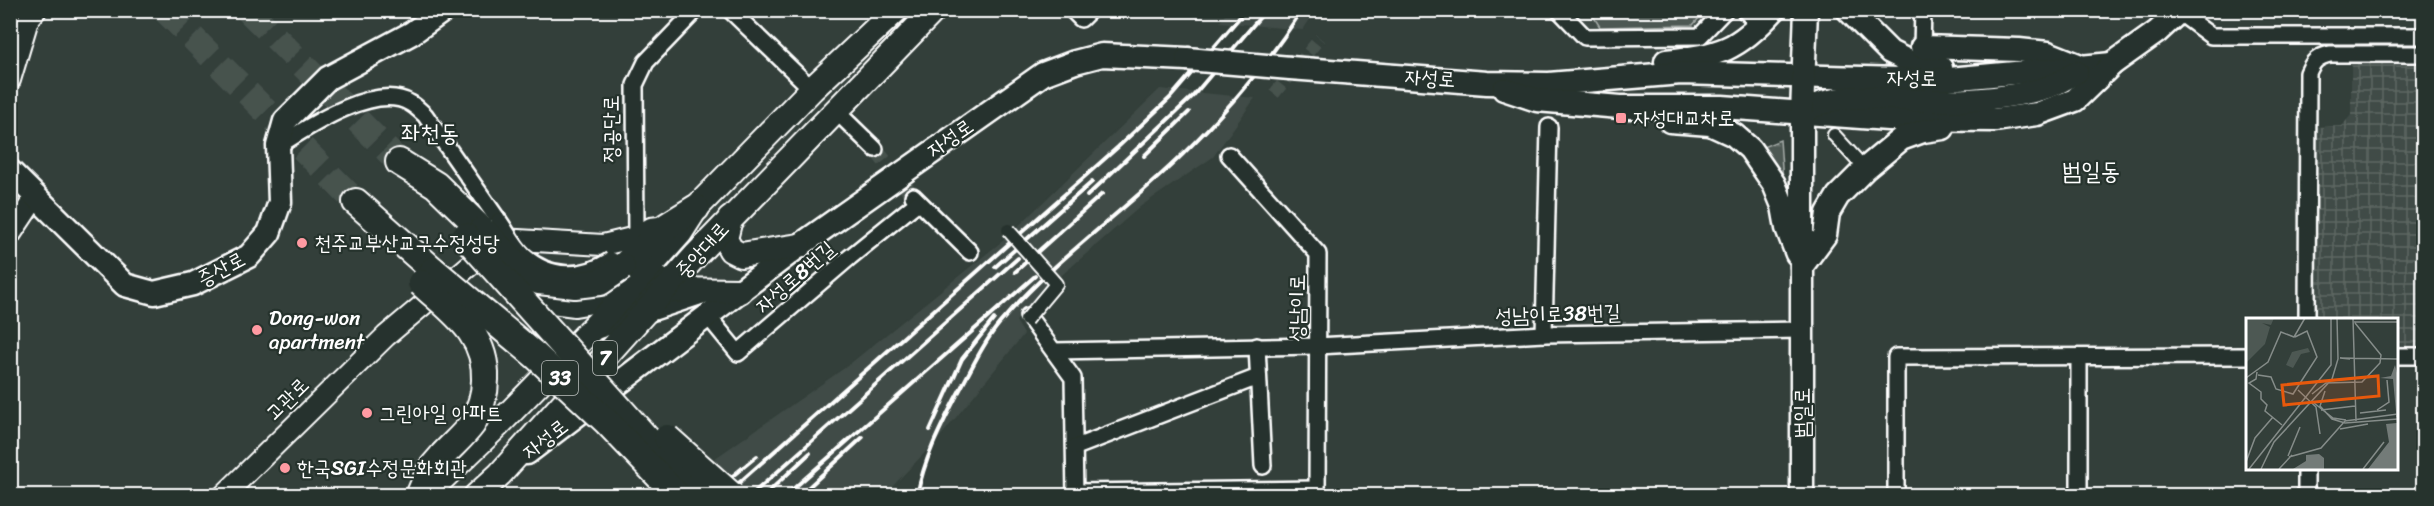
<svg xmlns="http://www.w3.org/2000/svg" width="2434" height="506" viewBox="0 0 2434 506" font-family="Sriracha,'Poor Story',sans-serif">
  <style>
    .built { fill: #404c47 }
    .industrial { fill: url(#industrial-grid) }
    .forest { fill: url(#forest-firs); stroke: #a6aca9; stroke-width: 1.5 }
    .garden { fill: #4d5853; stroke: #a6aca9; stroke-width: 1.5 }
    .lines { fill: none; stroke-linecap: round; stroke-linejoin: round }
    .pedestrian-tunnel { stroke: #47524e; stroke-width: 12; stroke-dasharray: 12 6; stroke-linecap: butt }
    .minor-tunnel { stroke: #47524e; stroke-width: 15; stroke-dasharray: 15 8; stroke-linecap: butt }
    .trunk-tunnel { stroke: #47524e; stroke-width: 26; stroke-dasharray: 26 13; stroke-linecap: butt }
    .pedestrian-casing { stroke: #fff; stroke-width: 16 }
    .minor-casing { stroke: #fff; stroke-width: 20 }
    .tertiary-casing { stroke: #fff; stroke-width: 24 }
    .secondary-casing { stroke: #fff; stroke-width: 27 }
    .primary-casing { stroke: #fff; stroke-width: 28 }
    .trunk-casing { stroke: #fff; stroke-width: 30 }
    .pedestrian { stroke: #26332d; stroke-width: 12 }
    .minor { stroke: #26332d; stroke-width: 15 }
    .tertiary { stroke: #26332d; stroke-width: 20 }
    .secondary { stroke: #26332d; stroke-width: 22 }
    .primary { stroke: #26332d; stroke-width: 24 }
    .trunk { stroke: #26332d; stroke-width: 26 }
    .rail { stroke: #fff; stroke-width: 4 }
    .pedestrian-bridge-casing { stroke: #fff; stroke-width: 16; stroke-linecap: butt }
    .minor-bridge-casing { stroke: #fff; stroke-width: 20; stroke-linecap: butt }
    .secondary-bridge-casing { stroke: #fff; stroke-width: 27; stroke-linecap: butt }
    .trunk-bridge-casing { stroke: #fff; stroke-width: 30; stroke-linecap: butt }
    .pedestrian-bridge { stroke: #26332d; stroke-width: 12 }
    .minor-bridge { stroke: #26332d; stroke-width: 15 }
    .secondary-bridge { stroke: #26332d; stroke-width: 22 }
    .trunk-bridge { stroke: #26332d; stroke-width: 26 }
    .poi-dot { fill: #ff9aa2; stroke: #26332d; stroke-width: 2 }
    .labels { text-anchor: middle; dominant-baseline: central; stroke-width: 4.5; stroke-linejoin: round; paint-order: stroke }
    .shield { fill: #26332d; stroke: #bec2c0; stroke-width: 1.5 }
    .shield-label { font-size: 20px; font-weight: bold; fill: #fff }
    .street-label { font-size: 21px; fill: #fff; stroke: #26332d }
    .poi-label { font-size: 21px; fill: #fff; stroke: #26332d; text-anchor: start }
    .quarter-label { font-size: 24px; fill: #fff; stroke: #26332d }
    .inset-road { fill: none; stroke: #858c89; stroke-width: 1.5 }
    .view { fill: #e8590c; fill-opacity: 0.15; stroke: #e8590c; stroke-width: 3 }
    .inset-edge { fill: none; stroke: #fff; stroke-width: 3 }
  </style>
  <defs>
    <pattern id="industrial-grid" width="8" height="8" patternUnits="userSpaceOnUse" patternTransform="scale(1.5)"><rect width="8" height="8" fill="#404c47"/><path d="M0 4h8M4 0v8" fill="none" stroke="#5d6763"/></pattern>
    <pattern id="forest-firs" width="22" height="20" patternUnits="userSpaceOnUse" patternTransform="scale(1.5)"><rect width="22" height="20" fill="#4d5853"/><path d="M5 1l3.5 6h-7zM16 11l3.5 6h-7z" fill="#68716d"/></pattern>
  </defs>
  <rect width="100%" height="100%" fill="#333f3a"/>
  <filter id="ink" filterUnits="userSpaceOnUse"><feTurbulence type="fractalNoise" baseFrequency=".0167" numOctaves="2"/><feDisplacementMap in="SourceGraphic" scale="12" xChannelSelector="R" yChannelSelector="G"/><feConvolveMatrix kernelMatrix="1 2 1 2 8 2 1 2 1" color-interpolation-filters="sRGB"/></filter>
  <g filter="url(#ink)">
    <g class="built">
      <path d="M1228 10H1315V11L1303 30 1220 22Z"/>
      <path d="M1573 11H1725L1700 36 1599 37Z"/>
      <path d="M1160 89 1255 98 1213 157 1141 206 1063 274 1016 321 1024 334 940 437 884 495 661 496 846 367 1005 239Z"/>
    </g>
    <path class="industrial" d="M2423 63V347H2397L2396 320H2316L2317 127 2342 126 2351 115V64Z"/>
    <path class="forest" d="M1780 140 1783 182 1758 149Z"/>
    <path class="garden" d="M1590 11H1705L1693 25 1600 27Z"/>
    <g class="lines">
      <path class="pedestrian-tunnel" d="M1274 94 1320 38"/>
      <path class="minor-tunnel" d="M875 149 913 196"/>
      <g class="trunk-tunnel">
        <path d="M165 10 356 202"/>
        <path d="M248 10 399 162"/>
      </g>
      <g class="pedestrian-casing">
        <path id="pedestrian" d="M1834 135 1856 159"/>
      </g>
      <g class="minor-casing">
        <g id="minor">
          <path d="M730 10 812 89"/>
          <path d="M1072 10 1081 19 1090 10"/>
          <path d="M1559 10 1585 37 1700 36 1725 10"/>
          <path d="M1744 10 1761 25"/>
          <path d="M2176 10 2211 36H2424"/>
          <path d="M1922 47 1923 10"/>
          <path d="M836 111 875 149"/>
          <path d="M278 146C308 127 375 82 410 103 416 106 420 111 425 115L499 221"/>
          <path d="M1229 155 1318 254 1317 496"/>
          <path d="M913 196 970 252"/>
          <path d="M631 242 636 237 635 85 646 62 696 10"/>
          <path d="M707 315 738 353 850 257 918 202"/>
          <path d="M1028 316 1073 378 1075 496"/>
          <path d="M2307 320 2308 73C2313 61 2317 57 2330 54H2424"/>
          <path d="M1544 334 1549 127"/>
          <path d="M1257 346 1263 466"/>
          <path d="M1055 351 1317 346 1544 334 1801 330"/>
          <path d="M2396 356H2424"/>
          <path d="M2079 357V496"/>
          <path d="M1076 447 1258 377"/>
          <path d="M1075 492 1317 489"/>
          <path d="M1896 496V357L2248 356"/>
          <path d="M2306 496V468"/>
        </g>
      </g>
      <g class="tertiary-casing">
        <g id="tertiary">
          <path d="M10 80 28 20 36 10"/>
          <path d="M10 235 36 196"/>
          <path d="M517 290 537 301 575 306 667 290"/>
          <path d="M223 496 386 336 501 239 603 245 636 237 651 228 659 227"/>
        </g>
      </g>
      <g class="secondary-casing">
        <g id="secondary">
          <path d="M1848 10 1890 52 1916 65 1941 68"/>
          <path d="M1922 47 2019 50 2048 53 2078 65"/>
          <path d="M1666 61C1719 56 1738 50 1774 10"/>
          <path d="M1290 68 1487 83 1549 84 1681 73 1938 80 2112 64"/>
          <path d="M1504 89 1537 100 1620 107H1722L1888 119 1995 120 2037 114 2075 100 2112 64 2157 32 2181 10"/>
          <path d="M1806 111C1842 88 1891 101 1931 101 1969 101 2018 98 2053 85 2062 81 2070 76 2077 72"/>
          <path d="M1670 121 1710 124 1734 135 1750 149 1774 184 1783 206 1787 228 1797 254"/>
          <path d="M10 171 125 285 154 293 193 284 249 256 269 233 280 202 278 146 285 121 328 78 412 33 444 10"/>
          <path d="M1802 266 1825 235 1828 213 1838 196 1866 168 1901 139 1923 131 1943 128"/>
          <path d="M592 329 703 292"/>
          <path d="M527 453 799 246 1043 74 1075 62 1102 55 1187 59"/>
          <path d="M1802 496V113L1806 10"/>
        </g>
      </g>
      <g class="primary-casing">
        <g id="primary">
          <path d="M730 219 725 239 731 250 741 255 799 246"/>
          <path d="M660 280 667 290 740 291"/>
          <path d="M424 496 497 426 622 298 680 233 696 208 812 89 896 10"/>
          <path d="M476 496 500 474 697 254 934 10"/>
        </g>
      </g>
      <g class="trunk-casing">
        <g id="trunk">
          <path d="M399 162 436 185 477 225"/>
          <path d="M356 202 433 270"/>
          <path d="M622 267 667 226 696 208"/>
          <path d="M419 496 430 470 443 455"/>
        </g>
      </g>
      <use href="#pedestrian" class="pedestrian"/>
      <use href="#minor" class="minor"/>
      <use href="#tertiary" class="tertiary"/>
      <use href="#secondary" class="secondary"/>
      <use href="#primary" class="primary"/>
      <use href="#trunk" class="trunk"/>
      <g class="rail">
        <path d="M1144 156 1189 112"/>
        <path d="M1087 196 1193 96 1266 10"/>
        <path d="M995 267 1092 182"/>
        <path d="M1015 272 1102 194"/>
        <path d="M930 430 962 359 994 319"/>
        <path d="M708 496 757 456"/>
        <path d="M724 496 1118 147 1170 98 1246 10"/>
        <path d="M750 496 1018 258"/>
        <path d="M764 496 810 453"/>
        <path d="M785 496 1035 276"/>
        <path d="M799 496 863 437"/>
        <path d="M917 496C924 460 939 430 955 399 969 374 981 346 999 324 1053 260 1124 212 1183 154 1227 111 1268 63 1302 10"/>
      </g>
      <g class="pedestrian-bridge-casing">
        <path id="pedestrian-bridge" d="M1008 230 1056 284 1026 320"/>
      </g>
      <g class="minor-bridge-casing">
        <path id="minor-bridge" d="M499 221C507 232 514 247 524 256 550 279 582 279 611 260"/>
      </g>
      <g class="secondary-bridge-casing">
        <path id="secondary-bridge" d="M1187 59 1290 68"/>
      </g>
      <g class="trunk-bridge-casing">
        <g id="trunk-bridge">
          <path d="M482 230 526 274 539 281 575 285 600 282 622 267"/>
          <path d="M465 236 698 496"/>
          <path d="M433 270 536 356 607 422 678 496"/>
          <path d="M421 283C452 312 487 333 485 380 485 396 480 410 472 424 464 435 452 445 443 455"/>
          <path d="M667 438 732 496"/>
        </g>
      </g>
      <use href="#pedestrian-bridge" class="pedestrian-bridge"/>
      <use href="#minor-bridge" class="minor-bridge"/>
      <use href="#secondary-bridge" class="secondary-bridge"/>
      <use href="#trunk-bridge" class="trunk-bridge"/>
    </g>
  </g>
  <g class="poi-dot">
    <rect x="1615" y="112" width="12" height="12" rx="3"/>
    <circle cx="302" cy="243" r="6"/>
    <circle cx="257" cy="330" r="6"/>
    <circle cx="367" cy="413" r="6"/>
    <circle cx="285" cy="468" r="6"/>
  </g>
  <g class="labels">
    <g class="shield">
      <rect x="593" y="341" width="24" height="34" rx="4.5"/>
      <rect x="542" y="361" width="36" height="34" rx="4.5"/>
    </g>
    <g class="shield-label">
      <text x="605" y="358">7</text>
      <text x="560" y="378">33</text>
    </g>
    <g class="street-label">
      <text transform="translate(1430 78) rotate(4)">자성로</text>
      <text transform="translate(1912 78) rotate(1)">자성로</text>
      <text transform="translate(611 129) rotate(-90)">정공단로</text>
      <text transform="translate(950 138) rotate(-35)">자성로</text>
      <text transform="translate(702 250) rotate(-48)">중앙대로</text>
      <text transform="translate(221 269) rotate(-28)">증산로</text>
      <text transform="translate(795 277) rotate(-41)">자성로8번길</text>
      <text transform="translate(1297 308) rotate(-89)">성남이로</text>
      <text transform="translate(1558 314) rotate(-2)">성남이로38번길</text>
      <text transform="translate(287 399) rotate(-45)">고관로</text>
      <text transform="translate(1802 413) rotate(-90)">범일로</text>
      <text transform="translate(545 439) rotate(-38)">자성로</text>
    </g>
    <g class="poi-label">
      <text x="1633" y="118">자성대교차로</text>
      <text x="314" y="243">천주교부산교구수정성당</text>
      <text x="269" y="318">Dong-won<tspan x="269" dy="24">apartment</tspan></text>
      <text x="379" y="413">그린아일 아파트</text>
      <text x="297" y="468">한국SGI수정문화회관</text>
    </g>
    <g class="quarter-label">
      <text x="430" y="133">좌천동</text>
      <text x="2091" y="171">범일동</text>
    </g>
  </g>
  <g transform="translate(2246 318)">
    <rect width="152" height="152" fill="#333f3a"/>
    <path d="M0 0H28L25 7 16 5 24 9 19 26 0 45Z" fill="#4d5853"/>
    <path d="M62 30 64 34 55 36 47 50 40 47 46 34Z" fill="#4d5853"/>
    <path d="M149 47 152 59 151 151H122L143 124 140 106 151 105 147 61 134 60 145 58ZM73 136 78 140V151H47L60 143V137Z" fill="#737b78"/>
    <path class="inset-road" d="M107 0 110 103M108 4H152M104 41 94 40 152 41M11 54 10 61 3 65 15 74V81L21 87 19 93 36 107M12 57 25 59 30 71 47 76 71 39 61 13 49 19M0 60 22 44 35 14 48 19 59 0M52 72 70 89 74 116M79 73 74 88 86 101 99 105 152 101M66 76 80 65 116 64 134 45 135 37 109 5M68 85 87 100 100 102M75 92 109 88M131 92 143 84 141 62M114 95 140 92M151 99 152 34M94 111 122 106M42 138 54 109M43 139 75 130 99 103 152 96M0 144 9 120 27 99M3 151 85 47V0M15 151 28 124 86 61 92 41 91 0M33 151 46 137M117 151 138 124"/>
    <path class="view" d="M132 58 133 78 38 87 36 67Z"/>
    <rect width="152" height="152" class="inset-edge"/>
  </g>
  <rect width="2434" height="506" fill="none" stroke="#26332d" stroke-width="36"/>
  <rect x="18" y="18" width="2398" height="470" fill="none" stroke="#fff" stroke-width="2" filter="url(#ink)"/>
</svg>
